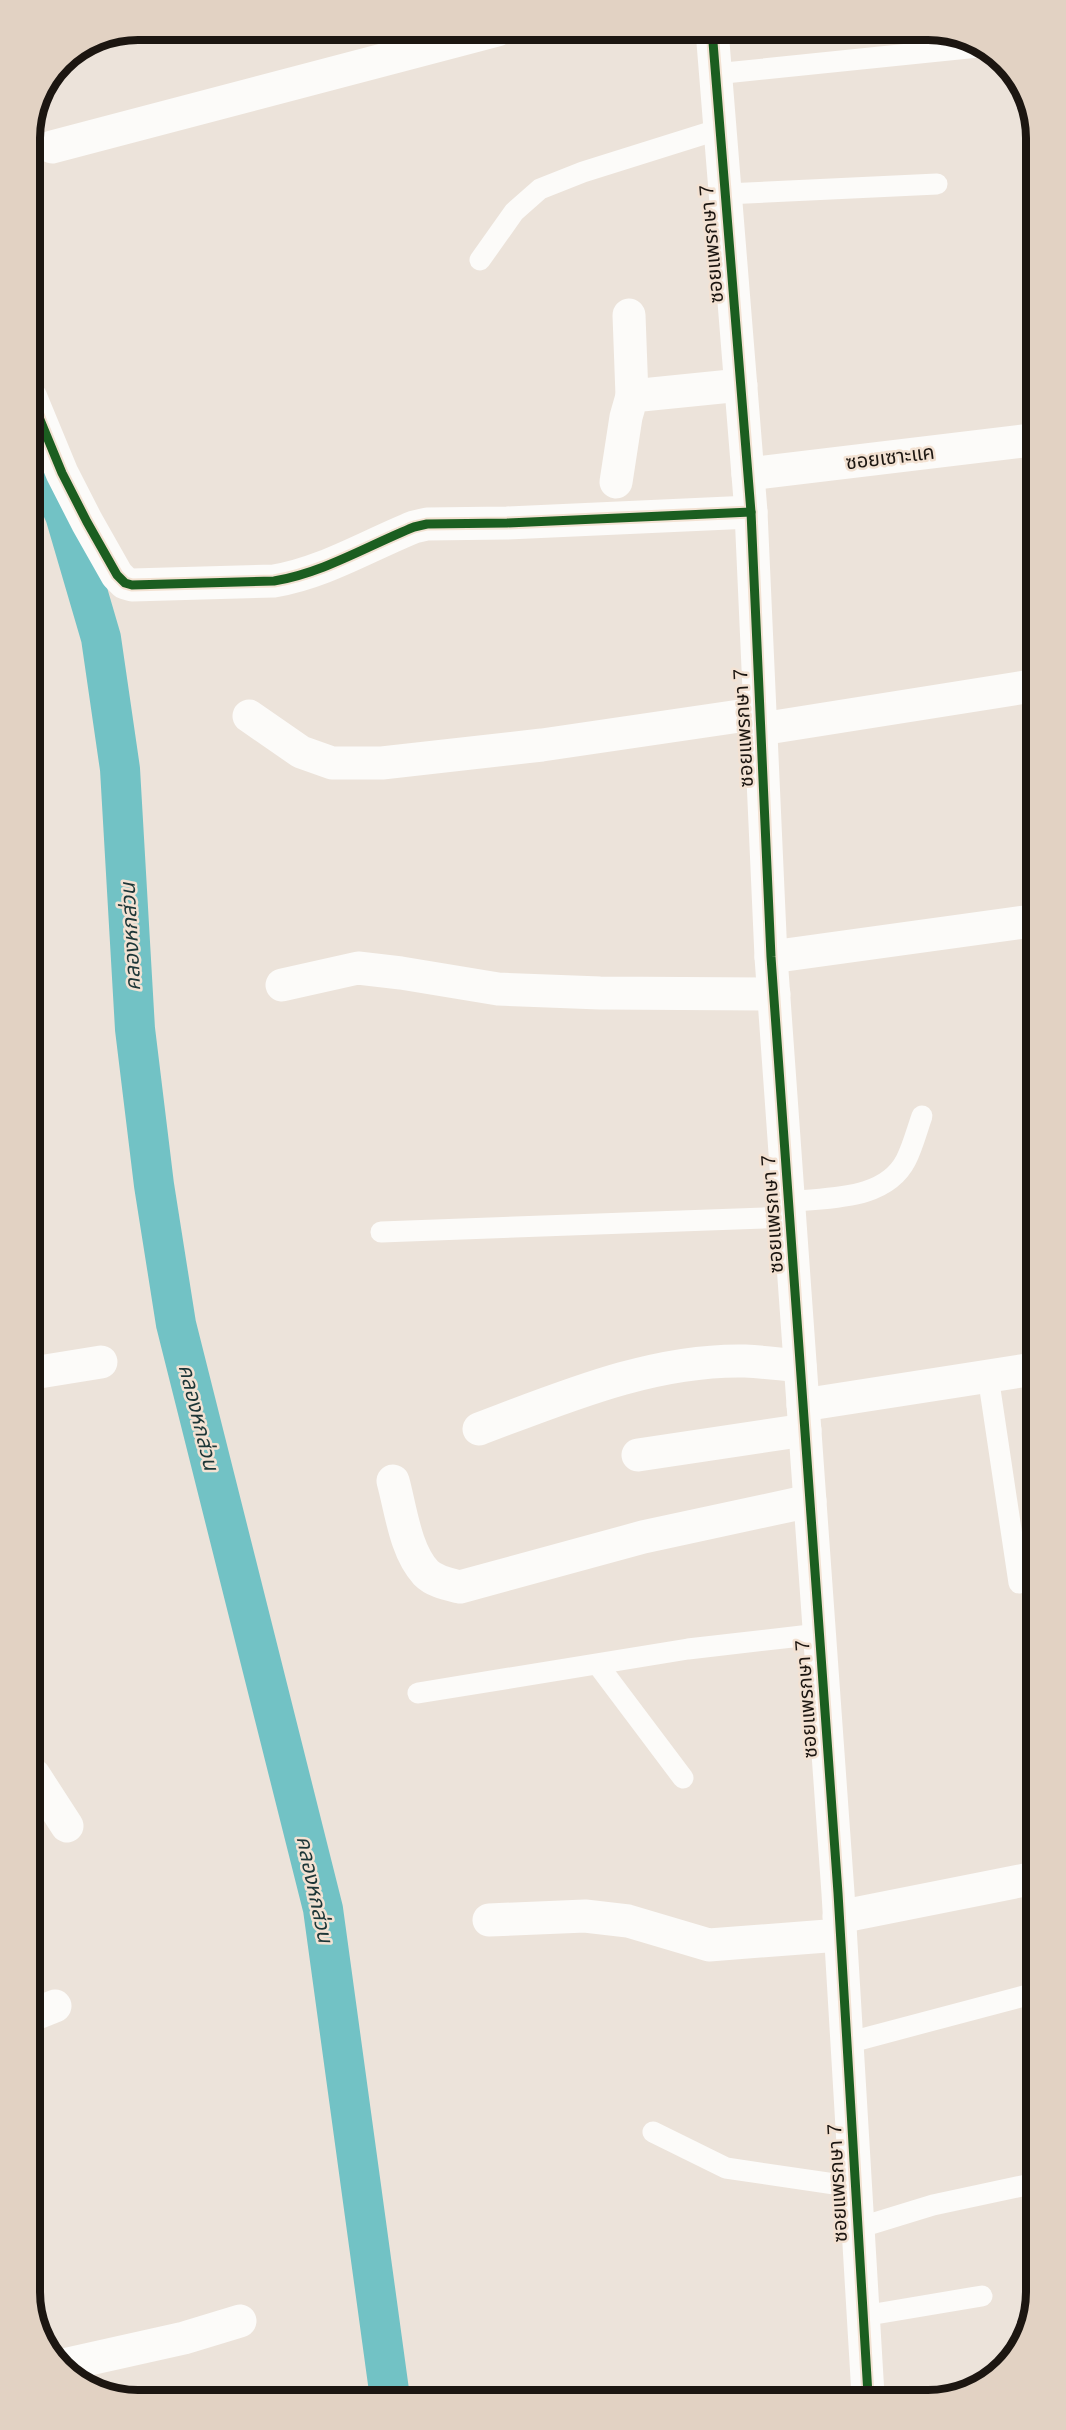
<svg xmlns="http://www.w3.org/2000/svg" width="1066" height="2430" viewBox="0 0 1066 2430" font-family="Helvetica,'Noto Sans Thai',sans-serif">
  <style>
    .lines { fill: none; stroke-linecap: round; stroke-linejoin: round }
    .canal { stroke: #72c2c5; stroke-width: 40 }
    .service { stroke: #fcfbf9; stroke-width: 21 }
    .minor { stroke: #fcfbf9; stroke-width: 33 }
    .cycleway-casing { stroke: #f3e2d3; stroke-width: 13 }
    .cycleway { stroke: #1b5e20; stroke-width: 9 }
    .labels { text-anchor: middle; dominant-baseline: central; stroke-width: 5; stroke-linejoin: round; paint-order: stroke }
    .street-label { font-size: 20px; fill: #1c1611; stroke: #f3e2d3 }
    .water-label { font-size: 21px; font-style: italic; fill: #1c3637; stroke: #f3e2d3 }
    .rim { fill: none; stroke: #1c1611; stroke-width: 8 }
  </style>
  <rect width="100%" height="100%" fill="#ece3da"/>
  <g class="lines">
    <path class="canal" d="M44 467 65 515 101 638 120 769 135 1029 154 1185 176 1324 323 1909 390 2398"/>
    <g class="service">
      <path d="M715 74 978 47"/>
      <path d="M725 194 937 184"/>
      <path d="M480 260 514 212 540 189 583 172 720 129"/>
      <path d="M789 1202C828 1197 885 1201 906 1160 913 1146 917 1130 922 1116"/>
      <path d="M381 1232 790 1217"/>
      <path d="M988 1376 1019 1583"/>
      <path d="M598 1665 683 1778"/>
      <path d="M418 1693 688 1649 819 1634"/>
      <path d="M847 2043 1035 1993"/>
      <path d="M653 2132 726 2168 855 2187"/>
      <path d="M858 2228 933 2205 1036 2183"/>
      <path d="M863 2316 982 2296"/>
    </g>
    <g class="minor">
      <path d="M712 30 751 512 771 957 838 1893 868 2395"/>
      <path d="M52 147 497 30"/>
      <path d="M629 315 632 396"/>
      <path d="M31 398 62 473 87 522 117 575 125 583 132 585 274 581C323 573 367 546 414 527L427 524 507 523 751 512"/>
      <path d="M748 474 1031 440"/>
      <path d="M616 482 626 417 632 396 741 385"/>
      <path d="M249 716 301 752 332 763H382L542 745 760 713"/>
      <path d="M761 729 1032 686"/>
      <path d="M771 957 1032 921"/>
      <path d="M282 985 358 968 401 973 498 989 600 993 774 994"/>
      <path d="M33 1373 101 1362"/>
      <path d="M803 1405 1034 1369"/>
      <path d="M479 1429C564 1397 653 1359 745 1361 764 1362 782 1364 800 1366"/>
      <path d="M638 1455 805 1430"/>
      <path d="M393 1481C401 1510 405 1550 426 1573 435 1582 448 1584 460 1587L643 1537 810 1501"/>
      <path d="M34 1775 67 1826"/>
      <path d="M839 1917 1035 1878"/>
      <path d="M489 1920 585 1916 628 1921 709 1945 840 1935"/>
      <path d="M35 2014 55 2006"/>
      <path d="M63 2365 184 2338 240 2321"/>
    </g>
    <g class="cycleway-casing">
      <g id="cycleway">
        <path d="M712 30 751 512 771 957 838 1893 868 2395"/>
        <path d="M31 398 62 473 87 522 117 575 125 583 132 585 274 581C323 573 367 546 414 527L427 524 507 523 751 512"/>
      </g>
    </g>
    <use href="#cycleway" class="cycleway"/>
  </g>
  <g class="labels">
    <g class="street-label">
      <text transform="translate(711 244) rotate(-95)">ซอยแพรกษา 7</text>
      <text transform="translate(890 457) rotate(-7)">ซอยเซาะแค</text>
      <text transform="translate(743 728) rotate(-93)">ซอยแพรกษา 7</text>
      <text transform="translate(772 1214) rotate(-94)">ซอยแพรกษา 7</text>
      <text transform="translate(806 1699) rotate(-94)">ซอยแพรกษา 7</text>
      <text transform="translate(837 2183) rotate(-93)">ซอยแพรกษา 7</text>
    </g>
    <g class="water-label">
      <text transform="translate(130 937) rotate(-93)">คลองหกส่วน</text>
      <text transform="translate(199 1417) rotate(76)">คลองหกส่วน</text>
      <text transform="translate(315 1889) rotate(78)">คลองหกส่วน</text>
    </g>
  </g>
  <path d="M0 0H1066V2430H0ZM138 40H928A98 98 0 0 1 1026 138V2292A98 98 0 0 1 928 2390H138A98 98 0 0 1 40 2292V138A98 98 0 0 1 138 40Z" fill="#e2d2c3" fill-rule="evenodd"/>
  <path class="rim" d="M138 40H928A98 98 0 0 1 1026 138V2292A98 98 0 0 1 928 2390H138A98 98 0 0 1 40 2292V138A98 98 0 0 1 138 40Z"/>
</svg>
